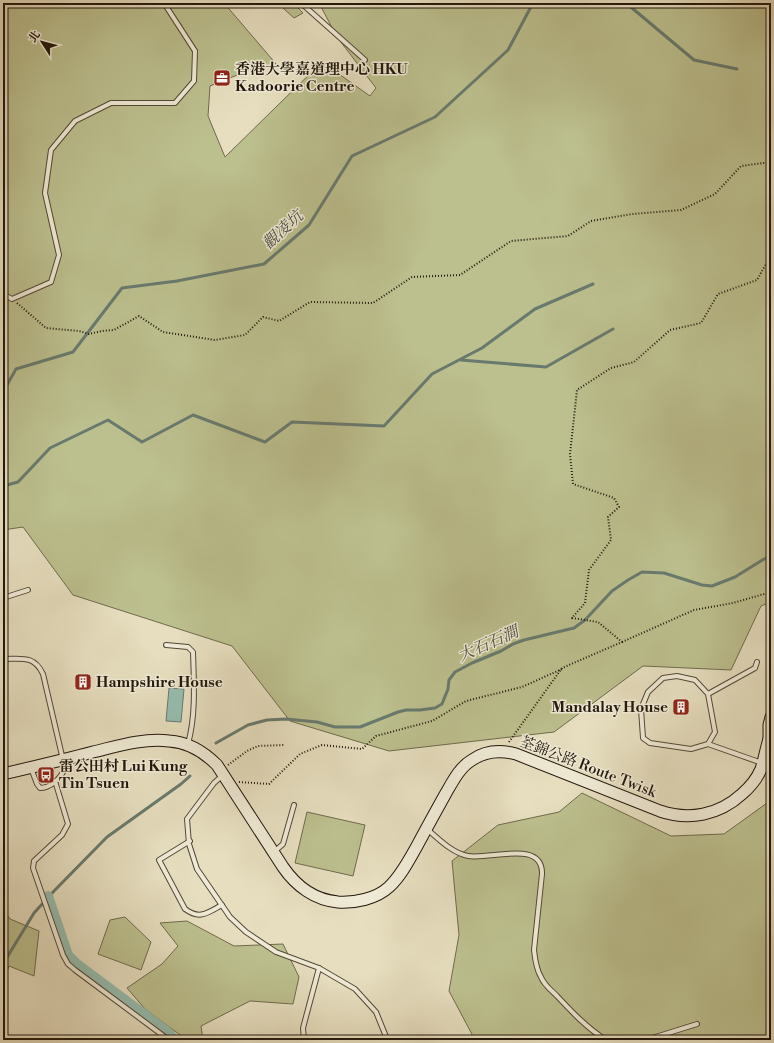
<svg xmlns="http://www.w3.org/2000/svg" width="774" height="1043" viewBox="0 0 774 1043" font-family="'Libre Bodoni','Noto Serif TC',serif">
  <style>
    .green { fill: #bcbf8e; stroke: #6f6a4d }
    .water { fill: #96bcaf; stroke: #687a6e }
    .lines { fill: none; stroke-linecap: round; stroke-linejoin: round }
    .stream { stroke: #687a6e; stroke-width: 3 }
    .canal { stroke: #96bcaf; stroke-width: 10 }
    .service-casing { stroke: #534839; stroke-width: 6 }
    .secondary-casing { stroke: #22160c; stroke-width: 13 }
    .path { stroke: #22160c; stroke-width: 2; stroke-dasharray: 1 2; stroke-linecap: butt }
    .service { stroke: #efead5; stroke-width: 4 }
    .secondary { stroke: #efead5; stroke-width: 11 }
    .labels { text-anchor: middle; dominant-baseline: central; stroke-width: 3; stroke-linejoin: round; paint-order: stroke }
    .poi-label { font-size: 15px; font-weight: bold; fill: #22160c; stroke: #efead5; text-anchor: start }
    .street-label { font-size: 15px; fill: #22160c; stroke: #efead5 }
    .water-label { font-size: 16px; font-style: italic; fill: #4b5045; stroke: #efead5 }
  </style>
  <rect width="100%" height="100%" fill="#e6debf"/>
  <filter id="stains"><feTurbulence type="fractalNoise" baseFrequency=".005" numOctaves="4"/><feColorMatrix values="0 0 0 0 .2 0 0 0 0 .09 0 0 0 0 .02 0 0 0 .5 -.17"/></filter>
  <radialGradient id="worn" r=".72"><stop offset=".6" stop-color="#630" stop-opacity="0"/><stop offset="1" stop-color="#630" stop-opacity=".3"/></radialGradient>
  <g class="green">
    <path d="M3 3H224L277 65 257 67 210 86 208 116 225 157 322 62 370 96 376 88 337 37 319 3H771V602L761 606 731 670 643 666 554 732 389 751 290 721 232 646 73 595 23 527 3 530Z"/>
    <path d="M291 3H293L303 13 294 18 283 8Z"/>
    <path d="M582 793 671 836 724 834 767 803 771 795V1040H475L449 991 459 935 452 861 498 825 559 812Z"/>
    <path d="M307 812 365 825 353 876 295 863Z"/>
    <path d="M3 909 10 919 39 931 34 976 9 966 3 982Z"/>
    <path d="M125 917 151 942 141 970 98 954 110 920Z"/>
    <path d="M187 921 234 946 283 944 299 977 293 1004 250 1001 201 1026 203 1040H187L145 1009 127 988 162 964 178 946 160 923Z"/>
  </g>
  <path class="water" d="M169 688 184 689 181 722 166 721Z"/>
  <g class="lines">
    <g class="stream">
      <path d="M626 3 694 60 737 69"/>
      <path d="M461 360 546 367 613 329"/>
      <path d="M3 392 16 369 73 352 122 288 177 281 264 264 309 225 352 156 435 117 508 50 533 3"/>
      <path d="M3 486 18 482 50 448 108 420 142 442 193 415 265 442 292 422 384 426 432 374 482 348 535 309 593 284"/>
      <path d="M216 743 248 725 267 720 286 719 317 722 335 727H360L398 712 406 710H420L435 708 442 704 448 689 449 680 455 672 472 663 501 651 513 644 524 640 574 628 585 620 612 591 628 580 642 572 664 573 702 585 712 586 735 577 764 559 771 558"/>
      <path d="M3 964 34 913 54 891 107 837 181 784 190 776"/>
    </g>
    <path class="canal" d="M48 896 68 955 77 964 168 1032 175 1040"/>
    <g class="service-casing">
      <g id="service">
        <path d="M301 3 365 60"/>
        <path d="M3 294 12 299 51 282 59 255 45 193 51 150 75 121 111 103H175L194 81 195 51 164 3"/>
        <path d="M3 598 28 590"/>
        <path d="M166 645 188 647 193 652C194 683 196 715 188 744"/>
        <path d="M3 659C22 659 34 655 43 674L63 760 64 770C60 779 50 788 40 788L37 784 31 768"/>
        <path d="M708 694 755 668 757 662"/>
        <path d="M708 744 715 732 708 694 695 680 677 676 663 678 648 692 641 709 643 738 650 743 691 749 708 744 762 763"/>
        <path d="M223 775 214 783 187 819 189 844 197 869 230 917 246 932 276 952 319 968 355 989 376 1012 387 1039 386 1040"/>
        <path d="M55 781 68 824 62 835 34 861 33 868 63 955 68 964 75 970 169 1040"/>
        <path d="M427 829C439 839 452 853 468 856 490 860 543 839 542 874L534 950C535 959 536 969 541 977 544 985 551 990 557 996 572 1012 587 1028 606 1040"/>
        <path d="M190 841 159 860 185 909C200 920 207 913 222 905"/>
        <path d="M274 852 283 844 294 805"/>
        <path d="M304 1040 303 1028 319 968"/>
        <path d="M646 1040 697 1024"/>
      </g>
    </g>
    <g class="secondary-casing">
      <g id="secondary">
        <path d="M769 739V725L771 717"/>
        <path d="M3 774C33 767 63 760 93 752 118 746 143 738 169 741 187 742 204 752 217 765L283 867C296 886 315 900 338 902 355 903 376 899 389 887 401 876 409 860 417 846 426 829 436 811 446 793 453 781 460 767 472 760 485 751 501 750 516 754L660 811C689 821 719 815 742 794 750 787 757 779 761 769 765 758 766 745 771 734"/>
      </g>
    </g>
    <g class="path">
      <path d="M17 303 46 328 79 331 89 334 102 331 114 330 139 316 163 332 215 340 245 335 263 317 279 321 310 302 373 303 412 277 460 275 511 241 568 236 591 221 632 214 681 210 715 194 741 166 771 162"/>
      <path d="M622 642 694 610 733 603 771 592"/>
      <path d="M509 742 562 668 622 642 598 622 572 618 585 603 589 570 611 540 608 517 619 507 614 498 573 484 570 454 577 390 611 368 634 362 670 330 701 323 718 294 757 280 771 255"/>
      <path d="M228 765 247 751 258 746 284 745"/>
      <path d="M239 782 269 784 300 754 322 745 362 749 376 736 432 721 466 701 522 687 562 669"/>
    </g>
    <use href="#service" class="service"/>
    <use href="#secondary" class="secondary"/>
  </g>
  <defs>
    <g id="office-square" transform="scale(0.9)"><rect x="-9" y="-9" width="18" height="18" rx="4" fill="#8f2418" stroke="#efead5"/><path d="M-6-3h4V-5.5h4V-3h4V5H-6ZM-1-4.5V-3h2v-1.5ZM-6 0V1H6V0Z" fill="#fff"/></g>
    <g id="building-square" transform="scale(0.9)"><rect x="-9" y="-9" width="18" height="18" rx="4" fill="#8f2418" stroke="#efead5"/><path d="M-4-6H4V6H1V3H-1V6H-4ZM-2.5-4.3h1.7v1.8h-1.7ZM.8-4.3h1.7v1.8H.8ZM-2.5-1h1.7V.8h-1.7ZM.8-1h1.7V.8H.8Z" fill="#fff"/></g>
    <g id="bus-square" transform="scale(0.9)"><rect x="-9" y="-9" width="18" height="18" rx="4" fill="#8f2418" stroke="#efead5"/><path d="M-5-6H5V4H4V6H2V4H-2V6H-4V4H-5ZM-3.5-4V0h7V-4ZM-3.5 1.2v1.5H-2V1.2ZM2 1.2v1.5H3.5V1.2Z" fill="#fff"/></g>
  </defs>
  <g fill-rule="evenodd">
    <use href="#office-square" x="222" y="78"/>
    <use href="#building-square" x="83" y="682"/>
    <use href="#building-square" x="681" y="707"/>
    <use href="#bus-square" x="46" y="775"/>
  </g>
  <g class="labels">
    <g class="poi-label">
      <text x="235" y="69">香港大學嘉道理中心 HKU<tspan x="235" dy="17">Kadoorie Centre</tspan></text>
      <text x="96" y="682">Hampshire House</text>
      <text x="668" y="707" text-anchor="end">Mandalay House</text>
      <text x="59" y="766">雷公田村 Lui Kung<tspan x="59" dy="17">Tin Tsuen</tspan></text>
    </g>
    <g class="street-label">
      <text transform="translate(588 767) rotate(21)">荃錦公路 Route Twisk</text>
    </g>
    <g class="water-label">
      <text transform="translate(283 230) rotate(-43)">觀凌坑</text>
      <text transform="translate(488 644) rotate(-24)">大石石澗</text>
    </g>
  </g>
  <rect width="774" height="1043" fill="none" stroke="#e6debf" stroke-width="16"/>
  <rect x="4" y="4" width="766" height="1035" fill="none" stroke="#22160c" stroke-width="2"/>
  <rect x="8" y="8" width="758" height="1027" fill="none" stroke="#22160c"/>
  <g transform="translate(42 42) rotate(306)" stroke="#efead5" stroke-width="3" paint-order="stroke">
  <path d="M0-3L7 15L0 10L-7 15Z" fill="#22160c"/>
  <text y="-6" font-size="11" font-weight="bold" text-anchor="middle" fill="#22160c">北</text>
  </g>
  <rect width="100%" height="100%" filter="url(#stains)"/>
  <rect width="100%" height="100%" fill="url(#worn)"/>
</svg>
